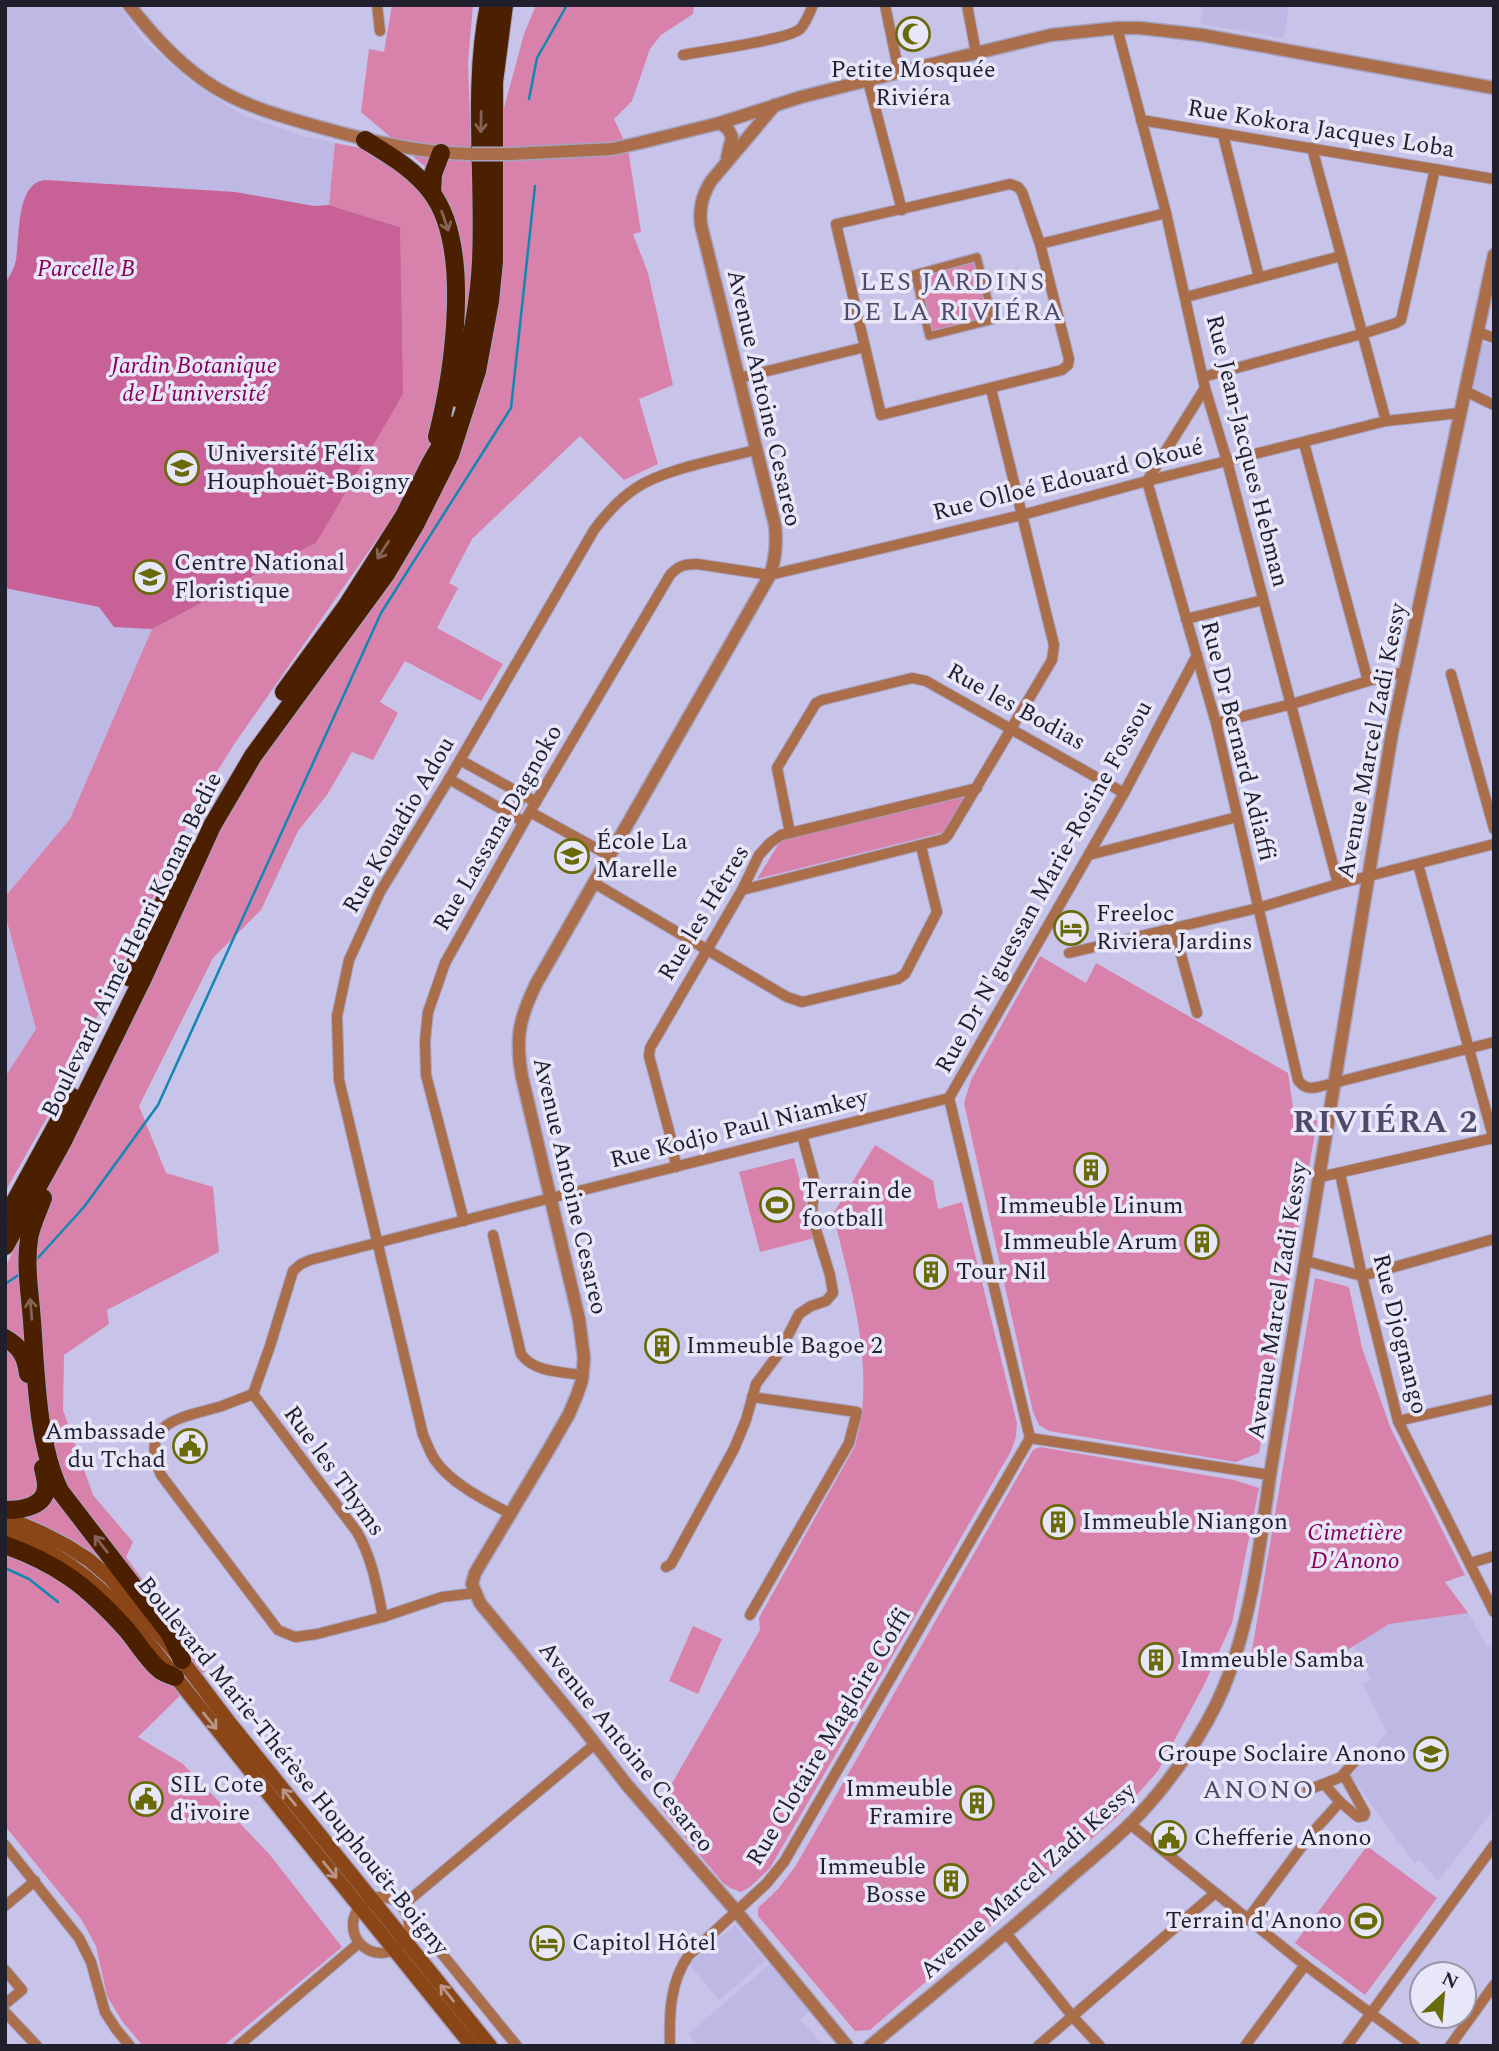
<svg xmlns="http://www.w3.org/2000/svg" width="1499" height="2051" viewBox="0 0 1499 2051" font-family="Spectral,serif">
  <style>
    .built { fill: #beb8e4 }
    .green { fill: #d882ab }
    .forest { fill: #c86296 }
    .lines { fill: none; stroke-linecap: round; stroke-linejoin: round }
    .stream { stroke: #1187b2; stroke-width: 2.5 }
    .pedestrian-casing { stroke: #a6a2c2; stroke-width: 10 }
    .minor-casing { stroke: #a6a2c2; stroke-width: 12 }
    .tertiary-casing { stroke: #a6a2c2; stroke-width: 15 }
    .secondary-casing { stroke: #a6a2c2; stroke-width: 17 }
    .motorway-casing { stroke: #a6a2c2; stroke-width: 20 }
    .pedestrian { stroke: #aa6e4b; stroke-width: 7 }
    .minor { stroke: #aa6e4b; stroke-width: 10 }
    .tertiary { stroke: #aa6e4b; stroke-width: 12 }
    .secondary { stroke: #8a4617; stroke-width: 14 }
    .motorway { stroke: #4c1f00; stroke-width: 18 }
    .tertiary-bridge-casing { stroke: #a6a2c2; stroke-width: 15; stroke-linecap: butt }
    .tertiary-bridge { stroke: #aa6e4b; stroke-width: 12 }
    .oneway { stroke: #836558 }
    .oneway2 { stroke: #b99688 }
    .labels { text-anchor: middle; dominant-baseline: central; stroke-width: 7; stroke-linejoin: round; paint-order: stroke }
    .poi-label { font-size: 24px; fill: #201f2c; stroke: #e8e7fa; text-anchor: start }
    .street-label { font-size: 24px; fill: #201f2c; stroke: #e8e7fa }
    .park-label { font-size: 24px; font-style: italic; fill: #870057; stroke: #e8e7fa }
    .neighbourhood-label { font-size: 26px; letter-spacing: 2px; fill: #4d4968; stroke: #e8e7fa }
    .district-label { font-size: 32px; font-weight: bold; letter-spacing: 2px; fill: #4d4968; stroke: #e8e7fa }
  </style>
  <rect width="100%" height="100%" fill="#c8c3e8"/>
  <g class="built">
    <path d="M5 5H118L144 41 191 82 240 114 303 136 335 143 329 205 152 629 70 819 5 897Z"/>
    <path d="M1203 5H1289L1284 38 1200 24Z"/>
    <path d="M1482 342 1494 346V400L1473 389Z"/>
    <path d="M5 914 36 1030 5 1077Z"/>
    <path d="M1468 1613 1488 1647 1494 1645V1809L1438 1881 1420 1860 1414 1863 1351 1776 1387 1732 1363 1684 1371 1679 1353 1645 1389 1624Z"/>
    <path d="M735 1925 765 1961 719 2000 689 1964Z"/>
    <path d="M775 1960 814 2007 800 2019 823 2045 694 2046 696 2043 688 2034Z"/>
  </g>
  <g class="green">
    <path d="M392 5H473L468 63 475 260 468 330 457 357 441 192 435 175 361 112 369 49 384 52Z"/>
    <path d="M536 5H694L693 14 661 35 650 49 632 101 614 119 628 149 641 232 633 234 648 273 673 385 639 399 658 464 624 480 580 436 472 539 449 583 458 588 437 628 503 664 481 701 405 661 380 702 398 713 373 760 352 752 327 795 298 831 261 910 213 958 139 1106 166 1173 213 1187 219 1252 107 1310 109 1324 64 1355 63 1410 93 1495 133 1542 126 1557 207 1669 138 1737 183 1764 270 1855 342 1947 223 2046H143L122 2021 107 1996 96 1946 81 1919 5 1826V1268L146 979 223 811 453 457 478 398 493 334 503 262 501 119 524 34Z"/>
    <path d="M335 143 365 149 418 183 443 230 451 291 437 418 424 463 396 512 235 743 199 800 63 1089 5 1192V1077L36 1029 5 914V897L70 819 152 629 316 543 400 227 329 205Z"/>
    <path d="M976 260 991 319 931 334 916 275Z"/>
    <path d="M968 792 945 832 757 879 781 840Z"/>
    <path d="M1040 956 1086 983 1096 963 1288 1073 1293 1107 1317 1121 1259 1453 1236 1462 1049 1431 1039 1425 1033 1412 964 1103 971 1080Z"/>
    <path d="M875 1145 933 1181 938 1209 962 1202 1017 1423 1016 1437 1011 1451 770 1868 750 1887 741 1892 730 1888 723 1883 659 1806 760 1630 759 1618 855 1446C877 1370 851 1289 833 1214Z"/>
    <path d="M794 1158 815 1238 760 1252 739 1172Z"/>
    <path d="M1315 1278 1349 1287 1362 1348 1391 1429 1465 1575 1445 1582 1468 1613 1389 1624 1328 1662 1249 1668Z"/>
    <path d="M1040 1447 1234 1480 1259 1488 1232 1623 1205 1683 1158 1771 1118 1816 870 2030 855 2031 764 1923 758 1916V1908L778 1889 795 1867 1033 1450Z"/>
    <path d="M693 1626 722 1639 698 1694 669 1681Z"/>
    <path d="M1367 1846 1437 1898 1365 1995 1295 1943Z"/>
  </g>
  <path class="forest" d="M45 180 235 192 314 206 329 205 400 227 403 394 316 543 152 629 114 627 99 607 5 588V284C8 278 13 271 15 264 21 242 14 183 45 180Z"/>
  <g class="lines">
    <g class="stream">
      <path d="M529 99 537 58 567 5"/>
      <path d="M36 1260 84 1207 158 1105 381 613 511 408 535 186"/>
      <path d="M5 1284 20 1274"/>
      <path d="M5 1568 29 1579 58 1602"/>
    </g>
    <g class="pedestrian-casing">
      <path id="pedestrian" d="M977 257 993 320 929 336 915 274Z"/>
    </g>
    <g class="minor-casing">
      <g id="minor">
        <path d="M377 5 380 31"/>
        <path d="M885 5 899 73"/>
        <path d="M967 5 976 53"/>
        <path d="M1117 28 1166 213 1205 388 1227 461 1338 884"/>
        <path d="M683 55C703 51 788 40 800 29 806 23 810 12 813 5"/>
        <path d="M868 81 902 210"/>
        <path d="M1141 120 1494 179"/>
        <path d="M1223 135 1259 277"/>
        <path d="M1312 148 1386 421"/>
        <path d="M1010 184 1018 187 1022 192 1040 244 1069 359 1068 365 1062 370 881 415 836 224Z"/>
        <path d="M1040 244 1166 213"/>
        <path d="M1186 297 1341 256"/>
        <path d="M1478 332 1494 338"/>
        <path d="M1203 377 1362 334 1396 323 1401 320 1435 169"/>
        <path d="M739 378 865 347"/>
        <path d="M1205 388 1147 481 1216 723 1298 1080C1304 1088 1309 1089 1318 1087L1494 1042"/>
        <path d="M1465 391 1494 405"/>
        <path d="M1304 443 1368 681"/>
        <path d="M1186 619 1263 600"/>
        <path d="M1451 674 1494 829"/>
        <path d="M1216 723 1292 704 1368 681 1404 672"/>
        <path d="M460 760 536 802"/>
        <path d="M449 779 524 822"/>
        <path d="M530 812 610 856"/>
        <path d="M512 815 523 795"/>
        <path d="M790 833 777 768 816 703 822 700 912 678 926 681 1124 793"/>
        <path d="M1089 855 1237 817"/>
        <path d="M1418 864 1494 1140"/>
        <path d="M594 883 787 997 802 1002 898 979 905 974 937 912 921 846"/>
        <path d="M742 890 944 839 948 835 1052 660 1054 645 991 389"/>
        <path d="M1174 929 1197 1013"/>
        <path d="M1069 953 1258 908 1338 884 1494 844"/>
        <path d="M676 1167 672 1142 649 1056 650 1048 742 890 759 855 770 843 781 835 790 833 977 788"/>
        <path d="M1340 1173 1362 1276 1398 1421 1494 1612"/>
        <path d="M1320 1177 1493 1138"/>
        <path d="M464 1221 426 1075 425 1041 428 1012 435 992 445 963 524 822 670 575C678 566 684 564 697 564L770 575 1022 515 1147 481 1386 421 1460 413"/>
        <path d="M493 1235 521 1354C533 1372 562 1372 582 1375"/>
        <path d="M1306 1261 1362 1276 1494 1239"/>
        <path d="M253 1394 357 1532C372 1558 377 1587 383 1617"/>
        <path d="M1398 1421 1494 1399"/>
        <path d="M1030 1438 949 1098 1124 793 1197 655"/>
        <path d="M1030 1438 1270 1475"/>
        <path d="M511 1514C486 1501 450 1483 435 1460 430 1453 427 1443 423 1435L339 1080 337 1016 349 960 380 892 449 779 594 530C606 514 619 499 636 488 664 469 721 459 755 450"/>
        <path d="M1470 1563 1494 1556"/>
        <path d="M666 1567 671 1564 734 1449 746 1420 756 1384 779 1353 799 1314 811 1306 826 1301 833 1293 830 1275 812 1217 814 1179 802 1135"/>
        <path d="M476 1593 442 1597 383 1617 317 1634 295 1637 278 1630 161 1475C137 1420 183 1418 222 1406 232 1402 243 1398 253 1394L270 1346 293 1271 301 1264 310 1260 551 1198 949 1098"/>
        <path d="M750 1615 849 1443 857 1412 752 1397"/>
        <path d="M1325 1785 1340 1802 1358 1817 1364 1816 1365 1813 1344 1775"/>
        <path d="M1308 1790 1341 1777 1355 1761"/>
        <path d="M1130 1824 1305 1965 1415 2046"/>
        <path d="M5 1845 79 1938 91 1962 105 2012 116 2029 130 2046"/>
        <circle cx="381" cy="1925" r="28"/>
        <path d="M5 1906 35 1881"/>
        <path d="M402 1906 595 1744"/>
        <path d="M408 1917 429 1938 517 2046"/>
        <path d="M1247 1920 1311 1834 1340 1802"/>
        <path d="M1006 1933 1073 2017 1100 2046"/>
        <path d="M5 1970 22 1990 5 2004"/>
        <path d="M5 2012 37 2046"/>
        <path d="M238 2046 359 1943"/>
        <path d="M670 2046C669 2014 670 1981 689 1955L766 1884 784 1862 1030 1438"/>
        <path d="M1038 2046 1214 1894"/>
        <path d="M1245 2046 1305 1965"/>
        <path d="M1347 2046 1494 1845"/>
        <path d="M1450 2046 1494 1985"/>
      </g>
    </g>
    <g class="tertiary-casing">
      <g id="tertiary">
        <path d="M129 5C152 34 175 60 205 81 239 105 280 116 319 127 369 141 420 153 472 154"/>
        <path d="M775 105 711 181C702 196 699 208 701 225L775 525C777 543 776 558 770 575L536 984C519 1019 515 1038 522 1077L579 1319 584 1358 582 1380 577 1395 569 1414 549 1449 475 1573 472 1584 480 1603 579 1723 627 1785 737 1912 847 2046"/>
        <path d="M720 123 728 129 732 137 727 158"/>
        <path d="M511 154 612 149 639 143 720 123 801 97 976 53 1051 35 1117 28H1140L1202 35 1494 88"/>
        <path d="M870 2046C930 1996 990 1947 1049 1896 1076 1871 1106 1848 1132 1822 1167 1787 1205 1733 1224 1687 1251 1621 1260 1545 1270 1475L1392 733 1494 255"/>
      </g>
    </g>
    <g class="secondary-casing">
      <g id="secondary">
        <path d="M5 1517 42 1533 67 1546 89 1560 110 1578 182 1660 228 1721 490 2046"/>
        <path d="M5 1530C57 1553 89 1574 127 1616L287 1817 472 2046"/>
      </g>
    </g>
    <g class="motorway-casing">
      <g id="motorway">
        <path d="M365 140C389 155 414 169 431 192 473 247 453 374 437 437"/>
        <path d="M432 193 433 174 441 153"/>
        <path d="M457 398C469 354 479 307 481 261 485 178 472 87 489 5"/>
        <path d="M284 692 346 607 404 516 430 464 445 438 449 425"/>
        <path d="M129 977 188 850"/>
        <path d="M43 1198C38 1212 31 1225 29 1239 25 1266 30 1294 32 1321 36 1374 37 1443 60 1491L170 1634 182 1660"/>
        <path d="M5 1220 72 1097"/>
        <path d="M5 1246 62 1143 143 978 212 826 253 756 386 574 415 525 450 455 477 371 490 301 494 261V82L504 5"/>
        <path d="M5 1338C21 1347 26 1357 28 1374"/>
        <path d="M5 1510C21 1510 47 1507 46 1485 46 1480 44 1473 43 1468"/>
        <path d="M5 1545C58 1564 87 1586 125 1628 136 1640 147 1660 160 1670 164 1673 170 1675 175 1677"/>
      </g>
    </g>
    <use href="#pedestrian" class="pedestrian"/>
    <use href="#minor" class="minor"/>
    <use href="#tertiary" class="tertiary"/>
    <use href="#secondary" class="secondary"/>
    <use href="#motorway" class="motorway"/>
    <g class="tertiary-bridge-casing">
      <path id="tertiary-bridge" d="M472 154H511"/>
    </g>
    <use href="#tertiary-bridge" class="tertiary-bridge"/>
  </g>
  <defs><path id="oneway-shaft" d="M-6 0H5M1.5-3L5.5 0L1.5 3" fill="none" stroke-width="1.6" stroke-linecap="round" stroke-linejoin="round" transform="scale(1.75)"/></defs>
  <g class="oneway">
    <use href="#oneway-shaft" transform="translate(481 122) rotate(91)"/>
    <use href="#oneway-shaft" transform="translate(445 221) rotate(71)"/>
    <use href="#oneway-shaft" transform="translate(383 550) rotate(123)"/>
    <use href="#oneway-shaft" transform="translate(31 1309) rotate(-95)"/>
    <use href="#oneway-shaft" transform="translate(101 1544) rotate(-128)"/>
  </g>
  <g class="oneway2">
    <use href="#oneway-shaft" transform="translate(210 1721) rotate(51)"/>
    <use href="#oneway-shaft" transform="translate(289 1797) rotate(-129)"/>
    <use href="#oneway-shaft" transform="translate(330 1870) rotate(51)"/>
    <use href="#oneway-shaft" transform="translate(447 1993) rotate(-129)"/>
  </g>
  <defs>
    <g id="mosque-ring" transform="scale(1.75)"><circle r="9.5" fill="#e8e7fa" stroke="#696a09" stroke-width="1.5"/><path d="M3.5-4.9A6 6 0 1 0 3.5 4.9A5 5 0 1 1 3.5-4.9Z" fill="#696a09"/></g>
    <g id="university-ring" transform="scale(1.75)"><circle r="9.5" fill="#e8e7fa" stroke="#696a09" stroke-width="1.5"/><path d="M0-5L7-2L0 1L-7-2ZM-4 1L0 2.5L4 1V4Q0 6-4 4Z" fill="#696a09"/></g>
    <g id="school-ring" transform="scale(1.75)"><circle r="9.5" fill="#e8e7fa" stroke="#696a09" stroke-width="1.5"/><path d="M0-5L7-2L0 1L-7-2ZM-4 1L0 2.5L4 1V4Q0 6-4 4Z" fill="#696a09"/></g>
    <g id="hotel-ring" transform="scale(1.75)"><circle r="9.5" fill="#e8e7fa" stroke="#696a09" stroke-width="1.5"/><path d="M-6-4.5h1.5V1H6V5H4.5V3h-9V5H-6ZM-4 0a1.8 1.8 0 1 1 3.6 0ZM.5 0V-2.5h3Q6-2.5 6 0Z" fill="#696a09"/></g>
    <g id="building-ring" transform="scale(1.75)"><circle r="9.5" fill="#e8e7fa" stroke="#696a09" stroke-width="1.5"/><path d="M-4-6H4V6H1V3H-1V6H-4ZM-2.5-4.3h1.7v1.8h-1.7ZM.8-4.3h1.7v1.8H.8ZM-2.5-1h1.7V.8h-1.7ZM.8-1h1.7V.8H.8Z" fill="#696a09"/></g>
    <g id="stadium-ring" transform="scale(1.75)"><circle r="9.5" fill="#e8e7fa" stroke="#696a09" stroke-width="1.5"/><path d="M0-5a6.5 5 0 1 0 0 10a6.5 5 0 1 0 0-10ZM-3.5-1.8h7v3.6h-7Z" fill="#696a09"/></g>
    <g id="civic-ring" transform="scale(1.75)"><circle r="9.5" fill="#e8e7fa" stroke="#696a09" stroke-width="1.5"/><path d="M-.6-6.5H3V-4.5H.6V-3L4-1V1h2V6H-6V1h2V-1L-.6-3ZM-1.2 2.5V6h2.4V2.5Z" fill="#696a09"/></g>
  </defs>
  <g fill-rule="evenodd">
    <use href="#mosque-ring" x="913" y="34"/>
    <use href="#university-ring" x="182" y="468"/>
    <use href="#university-ring" x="150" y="577"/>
    <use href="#school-ring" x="572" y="856"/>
    <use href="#hotel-ring" x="1071" y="928"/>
    <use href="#building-ring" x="1091" y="1170"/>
    <use href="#stadium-ring" x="777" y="1205"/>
    <use href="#building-ring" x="1202" y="1242"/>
    <use href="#building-ring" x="931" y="1272"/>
    <use href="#building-ring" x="662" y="1346"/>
    <use href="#civic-ring" x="190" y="1446"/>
    <use href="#building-ring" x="1058" y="1522"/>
    <use href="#building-ring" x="1156" y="1660"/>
    <use href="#school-ring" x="1431" y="1754"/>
    <use href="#civic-ring" x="146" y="1799"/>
    <use href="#building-ring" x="977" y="1803"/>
    <use href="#civic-ring" x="1169" y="1838"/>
    <use href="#building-ring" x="951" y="1881"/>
    <use href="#stadium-ring" x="1366" y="1921"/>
    <use href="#hotel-ring" x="547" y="1943"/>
  </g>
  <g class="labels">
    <g class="poi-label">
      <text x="913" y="70" text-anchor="middle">Petite Mosquée<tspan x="913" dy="28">Riviéra</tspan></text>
      <text x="206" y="454">Université Félix<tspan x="206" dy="28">Houphouët-Boigny</tspan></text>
      <text x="174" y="563">Centre National<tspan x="174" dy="28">Floristique</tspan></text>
      <text x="596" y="842">École La<tspan x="596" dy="28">Marelle</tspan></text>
      <text x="1096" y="914">Freeloc<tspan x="1096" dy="28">Riviera Jardins</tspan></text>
      <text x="802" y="1191">Terrain de<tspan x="802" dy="28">football</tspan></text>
      <text x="1091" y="1206" text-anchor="middle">Immeuble Linum</text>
      <text x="1178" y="1242" text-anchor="end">Immeuble Arum</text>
      <text x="956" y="1272">Tour Nil</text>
      <text x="686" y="1346">Immeuble Bagoe 2</text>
      <text x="166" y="1432" text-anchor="end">Ambassade<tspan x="166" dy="28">du Tchad</tspan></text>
      <text x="1082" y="1522">Immeuble Niangon</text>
      <text x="1180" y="1660">Immeuble Samba</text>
      <text x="1406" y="1754" text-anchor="end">Groupe Soclaire Anono</text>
      <text x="170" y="1785">SIL Cote<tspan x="170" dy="28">d'ivoire</tspan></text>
      <text x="953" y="1789" text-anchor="end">Immeuble<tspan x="953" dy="28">Framire</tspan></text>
      <text x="1194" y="1838">Chefferie Anono</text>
      <text x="926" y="1867" text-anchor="end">Immeuble<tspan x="926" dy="28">Bosse</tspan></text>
      <text x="1342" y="1921" text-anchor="end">Terrain d'Anono</text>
      <text x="572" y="1943">Capitol Hôtel</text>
    </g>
    <g class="street-label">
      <text transform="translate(1321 129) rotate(9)">Rue Kokora Jacques Loba</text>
      <text transform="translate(764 398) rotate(77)">Avenue Antoine Cesareo</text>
      <text transform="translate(1247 451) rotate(76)">Rue Jean-Jacques Hebman</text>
      <text transform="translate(1068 480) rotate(-14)">Rue Olloé Edouard Okoué</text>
      <text transform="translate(1016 707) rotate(29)">Rue les Bodias</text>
      <text transform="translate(1238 741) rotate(76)">Rue Dr Bernard Adiaffi</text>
      <text transform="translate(1372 741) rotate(-79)">Avenue Marcel Zadi Kessy</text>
      <text transform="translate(399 825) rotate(-60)">Rue Kouadio Adou</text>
      <text transform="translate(498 828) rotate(-60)">Rue Lassana Dagnoko</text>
      <text transform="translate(1044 887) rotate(-61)">Rue Dr N'guessan Marie-Rosine Fossou</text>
      <text transform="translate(704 913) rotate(-59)">Rue les Hêtres</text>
      <text transform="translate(132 945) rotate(-64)">Boulevard Aimé Henri Konan Bedie</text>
      <text transform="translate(739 1129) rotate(-14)">Rue Kodjo Paul Niamkey</text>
      <text transform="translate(570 1186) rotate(77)">Avenue Antoine Cesareo</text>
      <text transform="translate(1278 1301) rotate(-81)">Avenue Marcel Zadi Kessy</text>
      <text transform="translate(1400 1334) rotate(76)">Rue Djognango</text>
      <text transform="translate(334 1471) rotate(54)">Rue les Thyms</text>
      <text transform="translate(829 1737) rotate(-59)">Rue Clotaire Magloire Coffi</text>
      <text transform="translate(626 1747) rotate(51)">Avenue Antoine Cesareo</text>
      <text transform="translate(293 1766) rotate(51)">Boulevard Marie-Thérèse Houphouët-Boigny</text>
      <text transform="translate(1028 1881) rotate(-42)">Avenue Marcel Zadi Kessy</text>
    </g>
    <g class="park-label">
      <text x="86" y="269">Parcelle B</text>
      <text x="194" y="366">Jardin Botanique<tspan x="194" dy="28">de L'université</tspan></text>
      <text x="1355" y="1533">Cimetière<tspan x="1355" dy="28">D'Anono</tspan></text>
    </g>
    <g class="neighbourhood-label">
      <text x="953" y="282">LES JARDINS<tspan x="953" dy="30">DE LA RIVIÉRA</tspan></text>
      <text x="1259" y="1790">ANONO</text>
    </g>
    <g class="district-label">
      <text x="1386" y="1122">RIVIÉRA 2</text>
    </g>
  </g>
  <rect width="1499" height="2051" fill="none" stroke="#201f2c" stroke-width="14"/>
  <g transform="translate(1443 1995) rotate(26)"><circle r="33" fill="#e8e7fa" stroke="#9897a8" stroke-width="2"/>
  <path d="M0-5L12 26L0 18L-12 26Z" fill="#696a09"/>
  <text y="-10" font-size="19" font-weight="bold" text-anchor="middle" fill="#201f2c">N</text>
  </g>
</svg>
